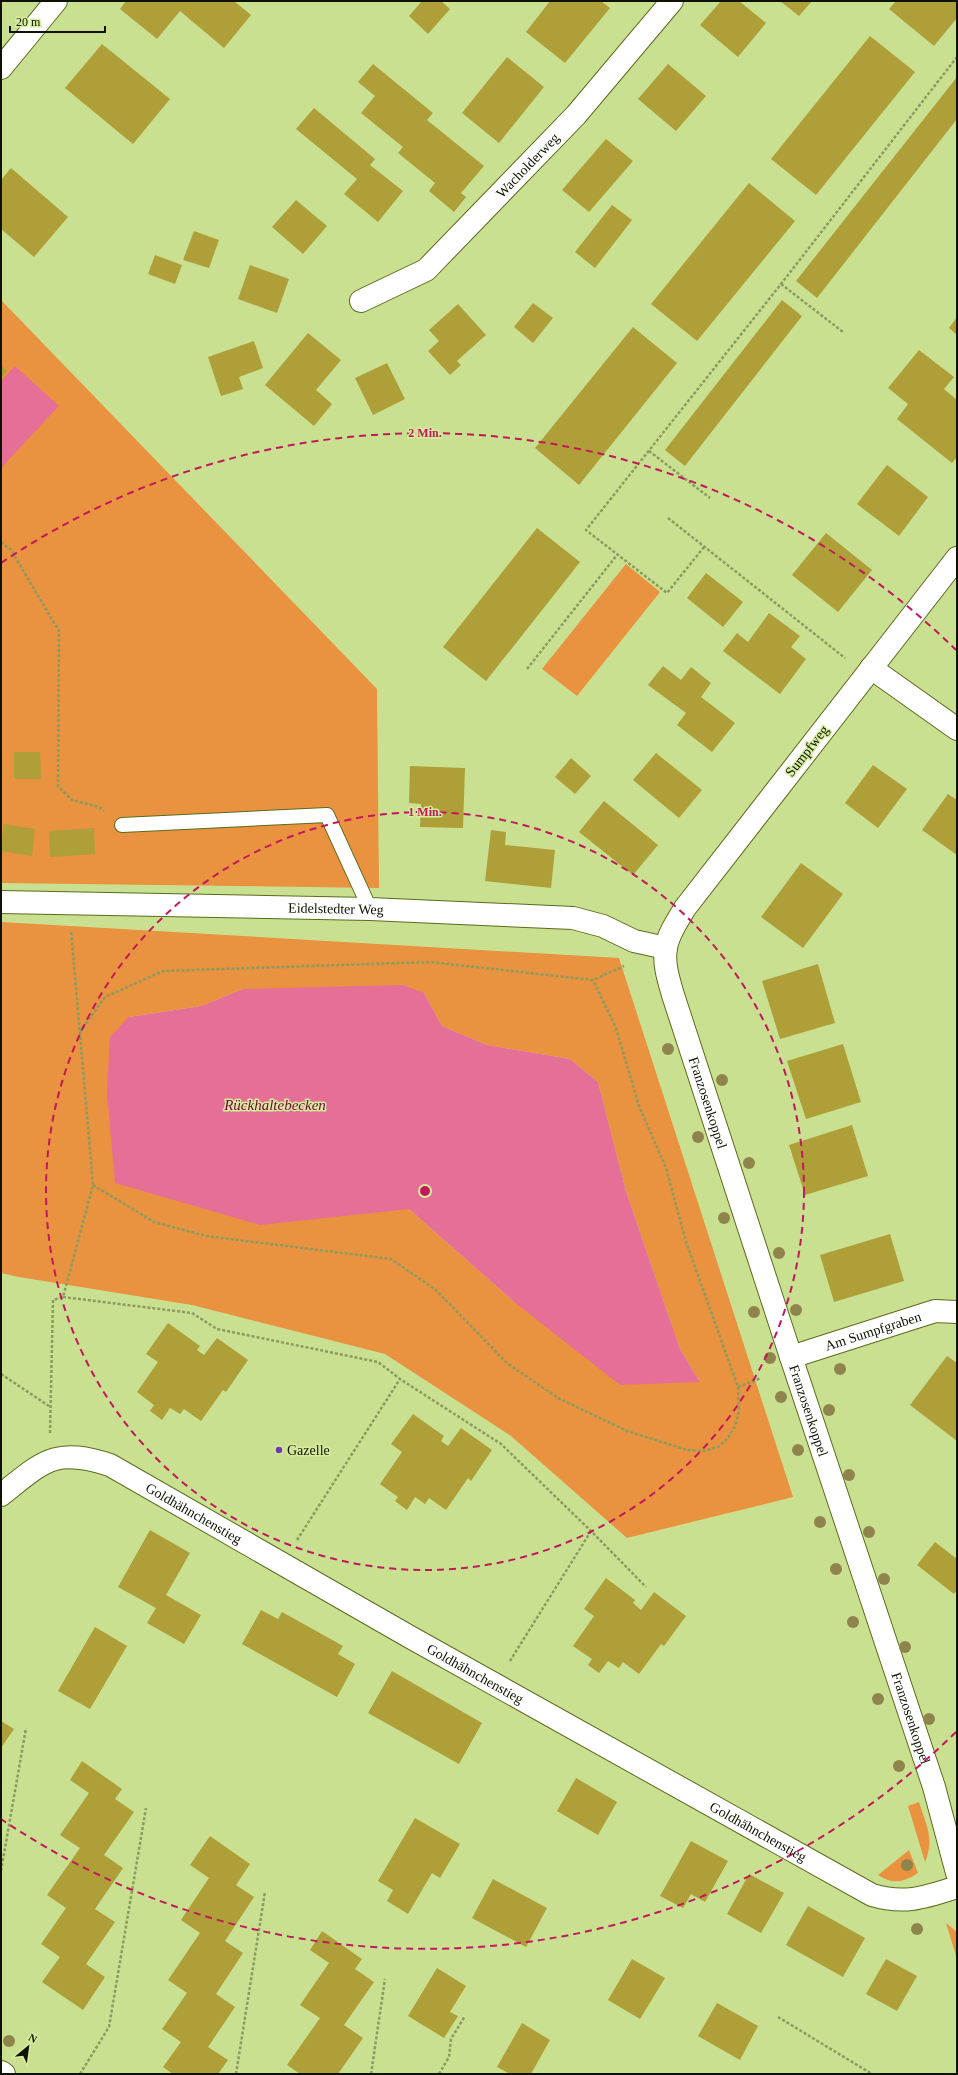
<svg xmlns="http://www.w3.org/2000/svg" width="958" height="2075" viewBox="0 0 958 2075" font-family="Georgia,serif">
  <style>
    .green { fill: #e9923f; fill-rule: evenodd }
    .water { fill: #e56f96 }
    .building { fill: #ae9f39 }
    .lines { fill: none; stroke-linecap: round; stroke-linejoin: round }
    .service-casing { stroke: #5a6c1c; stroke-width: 16 }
    .minor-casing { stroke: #5a6c1c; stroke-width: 24 }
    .tertiary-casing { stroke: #5a6c1c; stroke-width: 24 }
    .path { stroke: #8a9b60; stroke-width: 2.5; stroke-dasharray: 3 2; stroke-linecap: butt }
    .service { stroke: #fff; stroke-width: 14 }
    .minor { stroke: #fff; stroke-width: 22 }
    .tertiary { stroke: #fff; stroke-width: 22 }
    .tree { fill: #8f844c }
    .ring { fill: none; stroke: #c2185b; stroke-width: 2; stroke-dasharray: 7 5 }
    .poi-dot { fill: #7039b0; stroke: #d7ed9d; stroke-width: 1.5 }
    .labels { text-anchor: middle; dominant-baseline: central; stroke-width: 3; stroke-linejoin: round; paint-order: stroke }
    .street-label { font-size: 14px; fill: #0d1300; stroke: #d7ed9d }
    .poi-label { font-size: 14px; fill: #0d1300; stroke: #d7ed9d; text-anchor: start }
    .water-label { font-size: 15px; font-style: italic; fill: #730038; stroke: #d7ed9d }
    .centre { fill: #c2185b; stroke: #d7ed9d; stroke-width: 2 }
    .ring-label { font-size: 12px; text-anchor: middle; font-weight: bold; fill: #c2185b; stroke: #d7ed9d; stroke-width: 3; stroke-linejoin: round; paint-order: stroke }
  </style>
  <rect width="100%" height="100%" fill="#cae091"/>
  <g class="green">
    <path d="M1 300 377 689 379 888 1 883Z"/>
    <path d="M626 564 660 592 577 696 542 669Z"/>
    <path d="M1 922 619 958 793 1497 627 1538 511 1436 385 1354 192 1305 19 1277 1 1273ZM243 989 424 993 442 1026 487 1045 570 1059 598 1082 626 1191 680 1349 700 1382 513 1301 409 1209 129 1017 201 1006Z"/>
    <path d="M919 1802C926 1825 935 1839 925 1862L908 1806Z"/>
    <path d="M909 1850 918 1873C904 1882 893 1885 878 1875Z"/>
    <path d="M946 1923 957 1932V1959Z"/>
  </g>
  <g class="water">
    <path d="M15 366 59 406 1 468V381Z"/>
    <path d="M403 985 424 993 442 1026 487 1045 570 1059 598 1082 626 1191 680 1349 700 1382 620 1385 513 1301 409 1209 260 1225 115 1183 107 1093 110 1037 129 1017 201 1006 243 989Z"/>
  </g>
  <g class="building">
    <path d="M126 1H234L251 15 224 48 180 11 157 39 120 9Z"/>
    <path d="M422 1H441L450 9 428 34 409 16Z"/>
    <path d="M550 1H601L610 8 565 63 526 32Z"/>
    <path d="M721 1H739L766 23 738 57 700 25Z"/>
    <path d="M780 1H812L799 16Z"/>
    <path d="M896 1H957V18L934 46 889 9Z"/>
    <path d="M870 36 915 72 816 195 771 159Z"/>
    <path d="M102 44 170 99 133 144 65 88Z"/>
    <path d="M507 57 544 87 499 143 462 113Z"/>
    <path d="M373 64 433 113 427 120 484 166 461 193 466 197 454 212 429 191 435 183 398 153 403 147 361 113 375 96 358 82Z"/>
    <path d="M668 64 706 96 676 131 638 99Z"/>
    <path d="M957 77V119L817 298 796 281Z"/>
    <path d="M314 108 375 159 370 165 403 191 378 222 344 194 357 179 296 129Z"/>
    <path d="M606 139 633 161 589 212 562 190Z"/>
    <path d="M11 168 68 217 34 257 1 229V180Z"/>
    <path d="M749 183 795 221 697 341 651 304Z"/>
    <path d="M296 200 327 226 303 254 272 227Z"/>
    <path d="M612 205 632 220 595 268 575 252Z"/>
    <path d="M194 231 219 240 209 268 183 260Z"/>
    <path d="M155 255 182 265 175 284 148 274Z"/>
    <path d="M250 265 289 279 277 313 238 299Z"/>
    <path d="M782 300 802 316 685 466 665 450Z"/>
    <path d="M533 303 553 318 533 343 514 327Z"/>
    <path d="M458 304 486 335 457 361 461 365 450 375 428 351 439 341 429 330Z"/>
    <path d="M957 317V335L949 328Z"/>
    <path d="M633 327 677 363 579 485 535 448Z"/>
    <path d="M308 333 341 360 316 390 332 404 314 426 265 385Z"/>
    <path d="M254 341 263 368 239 377 243 389 221 396 208 357Z"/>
    <path d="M919 350 954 377 944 389 957 400V457L952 463 897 419 908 404 888 388Z"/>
    <path d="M387 363 405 399 373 415 355 378Z"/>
    <path d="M1 365 7 371 1 378Z"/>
    <path d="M887 465 928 497 899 536 857 504Z"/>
    <path d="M537 528 580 562 486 681 443 647Z"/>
    <path d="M826 533 872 570 838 612 792 575Z"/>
    <path d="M706 573 743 602 723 627 687 598Z"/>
    <path d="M769 613 800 636 791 647 806 659 780 694 723 651 737 633 748 642Z"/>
    <path d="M663 666 681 680 691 667 711 683 701 697 735 723 712 752 677 725 686 713 648 685Z"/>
    <path d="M14 752H40L41 779H14Z"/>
    <path d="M656 753 702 790 679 818 633 780Z"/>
    <path d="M571 758 591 776 575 794 555 777Z"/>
    <path d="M873 765 907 789 878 828 845 803Z"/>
    <path d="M410 766 465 768 463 828 420 827 421 804 409 803Z"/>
    <path d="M948 794 957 800V855L922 830Z"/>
    <path d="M604 801 658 845 633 875 579 832Z"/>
    <path d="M4 824 35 829 32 856 1 851Z"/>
    <path d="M94 828 95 854 50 857 49 831Z"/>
    <path d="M491 830 506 832 505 845 555 850 551 888 485 881Z"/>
    <path d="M801 863 843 894 803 948 761 917Z"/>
    <path d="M818 964 835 1023 780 1039 762 981Z"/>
    <path d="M843 1044 861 1102 806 1119 787 1061Z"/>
    <path d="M852 1125 868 1176 805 1195 789 1145Z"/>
    <path d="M890 1234 904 1281 834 1302 820 1255Z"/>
    <path d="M168 1323 200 1346 197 1350 204 1355 217 1338 248 1360 226 1392 223 1390 201 1421 184 1409 180 1414 170 1408 162 1420 150 1411 154 1405 137 1392 158 1362 146 1354Z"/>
    <path d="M947 1356 957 1363V1441L910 1405Z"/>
    <path d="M413 1414 444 1436 441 1441 448 1446 461 1428 492 1450 471 1481 468 1478 446 1510 429 1498 425 1504 415 1497 407 1510 395 1501 398 1497 380 1484 402 1452 391 1444Z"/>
    <path d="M150 1530 190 1553 166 1595 201 1615 184 1644 147 1623 156 1608 118 1587Z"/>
    <path d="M935 1542 957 1559V1590L954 1594 917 1565Z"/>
    <path d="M606 1578 635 1600 633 1603 641 1610 654 1592 686 1616 664 1646 661 1644 639 1674 623 1662 619 1668 608 1661 599 1673 588 1665 592 1659 573 1646 594 1616 584 1609Z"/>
    <path d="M261 1610 278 1619 282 1612 343 1646 338 1654 355 1664 337 1697 242 1644Z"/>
    <path d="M95 1627 127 1646 90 1709 58 1691Z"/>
    <path d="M392 1671 482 1723 459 1764 368 1713Z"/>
    <path d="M1 1721 14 1729 1 1748Z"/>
    <path d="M82 1761 122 1789 115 1799 134 1812 104 1855 123 1868 95 1909 115 1922 86 1964 105 1977 83 2010 42 1982 60 1957 41 1944 66 1908 47 1895 80 1848 60 1835 89 1793 70 1780Z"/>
    <path d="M576 1778 617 1802 598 1835 557 1811Z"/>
    <path d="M415 1818 460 1844 440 1878 432 1873 408 1914 387 1901 393 1890 378 1881Z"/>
    <path d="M210 1836 250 1864 236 1885 254 1897 225 1941 243 1953 216 1994 235 2007 208 2047 228 2060 218 2074H173L163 2067 181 2042 162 2029 187 1993 168 1980 200 1933 181 1920 209 1878 190 1865Z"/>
    <path d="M691 1841 728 1861 705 1902 691 1894 683 1908 660 1896Z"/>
    <path d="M749 1874 784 1893 761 1933 727 1914Z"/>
    <path d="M493 1879 547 1908 526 1947 472 1918Z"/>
    <path d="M808 1906 865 1938 843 1977 786 1945Z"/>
    <path d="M322 1931 362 1959 355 1969 374 1982 344 2025 363 2038 338 2074H300L287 2065 320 2018 300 2005 329 1963 310 1950Z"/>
    <path d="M632 1959 665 1978 640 2019 608 2000Z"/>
    <path d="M886 1959 917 1976 897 2011 866 1994Z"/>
    <path d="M437 1968 466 1986 450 2012 458 2016 444 2038 408 2016Z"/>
    <path d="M717 2003 758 2026 740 2060 698 2036Z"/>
    <path d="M522 2023 550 2040 531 2074H510L497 2067Z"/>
  </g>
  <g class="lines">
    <g class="service-casing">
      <path id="service" d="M122 825 327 815 370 909"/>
    </g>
    <g class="minor-casing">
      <g id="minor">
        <path d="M1 68 56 1"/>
        <path id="s1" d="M361 301 426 270 576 115 672 1"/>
        <path id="s2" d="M957 558 685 908C678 920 668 934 666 948 663 963 669 981 673 995L791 1357 934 1787 957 1873"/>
        <path d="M871 668 957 729"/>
        <path id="s3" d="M1 902 370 909 573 918 603 926 634 941 666 948"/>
        <path id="s4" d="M791 1357 935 1311 957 1312"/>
        <path id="s5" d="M1 1495C44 1461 54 1447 110 1465L410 1637 872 1895C905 1905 926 1897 957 1887"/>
      </g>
    </g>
    <g class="tertiary-casing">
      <path id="tertiary" d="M1 2072 4 2074"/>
    </g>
    <g class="path">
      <path d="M781 284 843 332"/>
      <path d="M649 451 710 498"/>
      <path d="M668 518 845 658"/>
      <path d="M1 542 11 550 59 631 58 786 72 800 99 807 104 811"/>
      <path d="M704 547 667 593 586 530 781 284 957 57"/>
      <path d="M527 669 617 555"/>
      <path d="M80 1032 105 997 163 971 430 962 593 980 624 966"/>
      <path d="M93 1185 154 1222 206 1236 391 1259 436 1290 507 1363 558 1398 627 1431 687 1450 704 1451 718 1447 728 1438 735 1426 739 1411 738 1387 686 1242 666 1168 639 1106 616 1028 593 980"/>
      <path d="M63 1297 192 1313 217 1329 378 1362 400 1379 501 1444 591 1531 646 1587"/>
      <path d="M1 1374 49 1406"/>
      <path d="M738 1387 761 1378"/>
      <path d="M50 1433 53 1300 63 1297 93 1185 71 930"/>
      <path d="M297 1540 400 1379"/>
      <path d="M510 1661 591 1531"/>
      <path d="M1 1871 26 1728"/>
      <path d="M778 2017 872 2074"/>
      <path d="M80 2074 109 2027 146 1808"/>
      <path d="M236 2074 265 1892"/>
      <path d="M371 2074 385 1979"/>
      <path d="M439 2074 449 2057 451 2039 465 2016"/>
    </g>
    <use href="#service" class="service"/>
    <use href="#minor" class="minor"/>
    <use href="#tertiary" class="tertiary"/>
  </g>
  <g class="tree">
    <circle cx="668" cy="1049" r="6"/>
    <circle cx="722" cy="1080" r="6"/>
    <circle cx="698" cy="1137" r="6"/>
    <circle cx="749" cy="1163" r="6"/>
    <circle cx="724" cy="1218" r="6"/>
    <circle cx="779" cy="1253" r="6"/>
    <circle cx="796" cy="1310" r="6"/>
    <circle cx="754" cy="1312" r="6"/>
    <circle cx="770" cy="1358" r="6"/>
    <circle cx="840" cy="1369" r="6"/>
    <circle cx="781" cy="1397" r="6"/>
    <circle cx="829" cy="1410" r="6"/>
    <circle cx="798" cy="1450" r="6"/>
    <circle cx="849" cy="1475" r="6"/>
    <circle cx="820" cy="1522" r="6"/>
    <circle cx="869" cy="1532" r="6"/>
    <circle cx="836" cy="1569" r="6"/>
    <circle cx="884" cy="1579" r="6"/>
    <circle cx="853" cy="1622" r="6"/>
    <circle cx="905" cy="1647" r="6"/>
    <circle cx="878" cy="1699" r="6"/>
    <circle cx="929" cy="1719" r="6"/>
    <circle cx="899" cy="1766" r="6"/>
    <circle cx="907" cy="1865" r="6"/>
    <circle cx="917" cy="1929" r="6"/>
    <circle cx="9" cy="2041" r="6"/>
  </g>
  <g class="ring">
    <circle cx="425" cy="1191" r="379"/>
    <path d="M956 1732A758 758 0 0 1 1 1819M1 563A758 758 0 0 1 956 650"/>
  </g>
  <circle class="poi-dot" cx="279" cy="1450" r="4"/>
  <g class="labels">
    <g class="street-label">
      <text stroke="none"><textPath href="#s1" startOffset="218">Wacholderweg</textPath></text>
      <text transform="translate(807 751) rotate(-52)">Sumpfweg</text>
      <text stroke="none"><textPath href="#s3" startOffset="335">Eidelstedter Weg</textPath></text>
      <text stroke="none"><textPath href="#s2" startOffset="649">Franzosenkoppel</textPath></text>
      <text stroke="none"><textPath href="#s4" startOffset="86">Am Sumpfgraben</textPath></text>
      <text stroke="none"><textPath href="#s2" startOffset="973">Franzosenkoppel</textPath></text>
      <text stroke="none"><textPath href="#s5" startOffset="218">Goldhähnchenstieg</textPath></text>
      <text stroke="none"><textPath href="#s5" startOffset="542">Goldhähnchenstieg</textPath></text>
      <text stroke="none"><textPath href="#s2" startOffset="1297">Franzosenkoppel</textPath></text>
      <text stroke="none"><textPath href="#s5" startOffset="866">Goldhähnchenstieg</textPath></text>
    </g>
    <g class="poi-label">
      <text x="287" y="1450">Gazelle</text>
    </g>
    <g class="water-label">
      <text x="275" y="1105">Rückhaltebecken</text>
    </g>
  </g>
  <circle cx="425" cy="1191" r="6" class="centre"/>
  <g class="ring-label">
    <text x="425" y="437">2 Min.</text>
    <text x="425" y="816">1 Min.</text>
  </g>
  <rect width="958" height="2075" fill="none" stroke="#0d1300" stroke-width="4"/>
  <g transform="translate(28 2047) rotate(29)" stroke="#d7ed9d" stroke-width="3" paint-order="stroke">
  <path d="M0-3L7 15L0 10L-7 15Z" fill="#0d1300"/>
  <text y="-6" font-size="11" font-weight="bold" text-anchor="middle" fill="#0d1300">N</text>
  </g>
  <path d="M10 26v6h95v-6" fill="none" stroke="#0d1300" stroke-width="2"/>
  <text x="16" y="26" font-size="12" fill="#0d1300" stroke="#d7ed9d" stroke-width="3" paint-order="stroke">20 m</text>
</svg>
